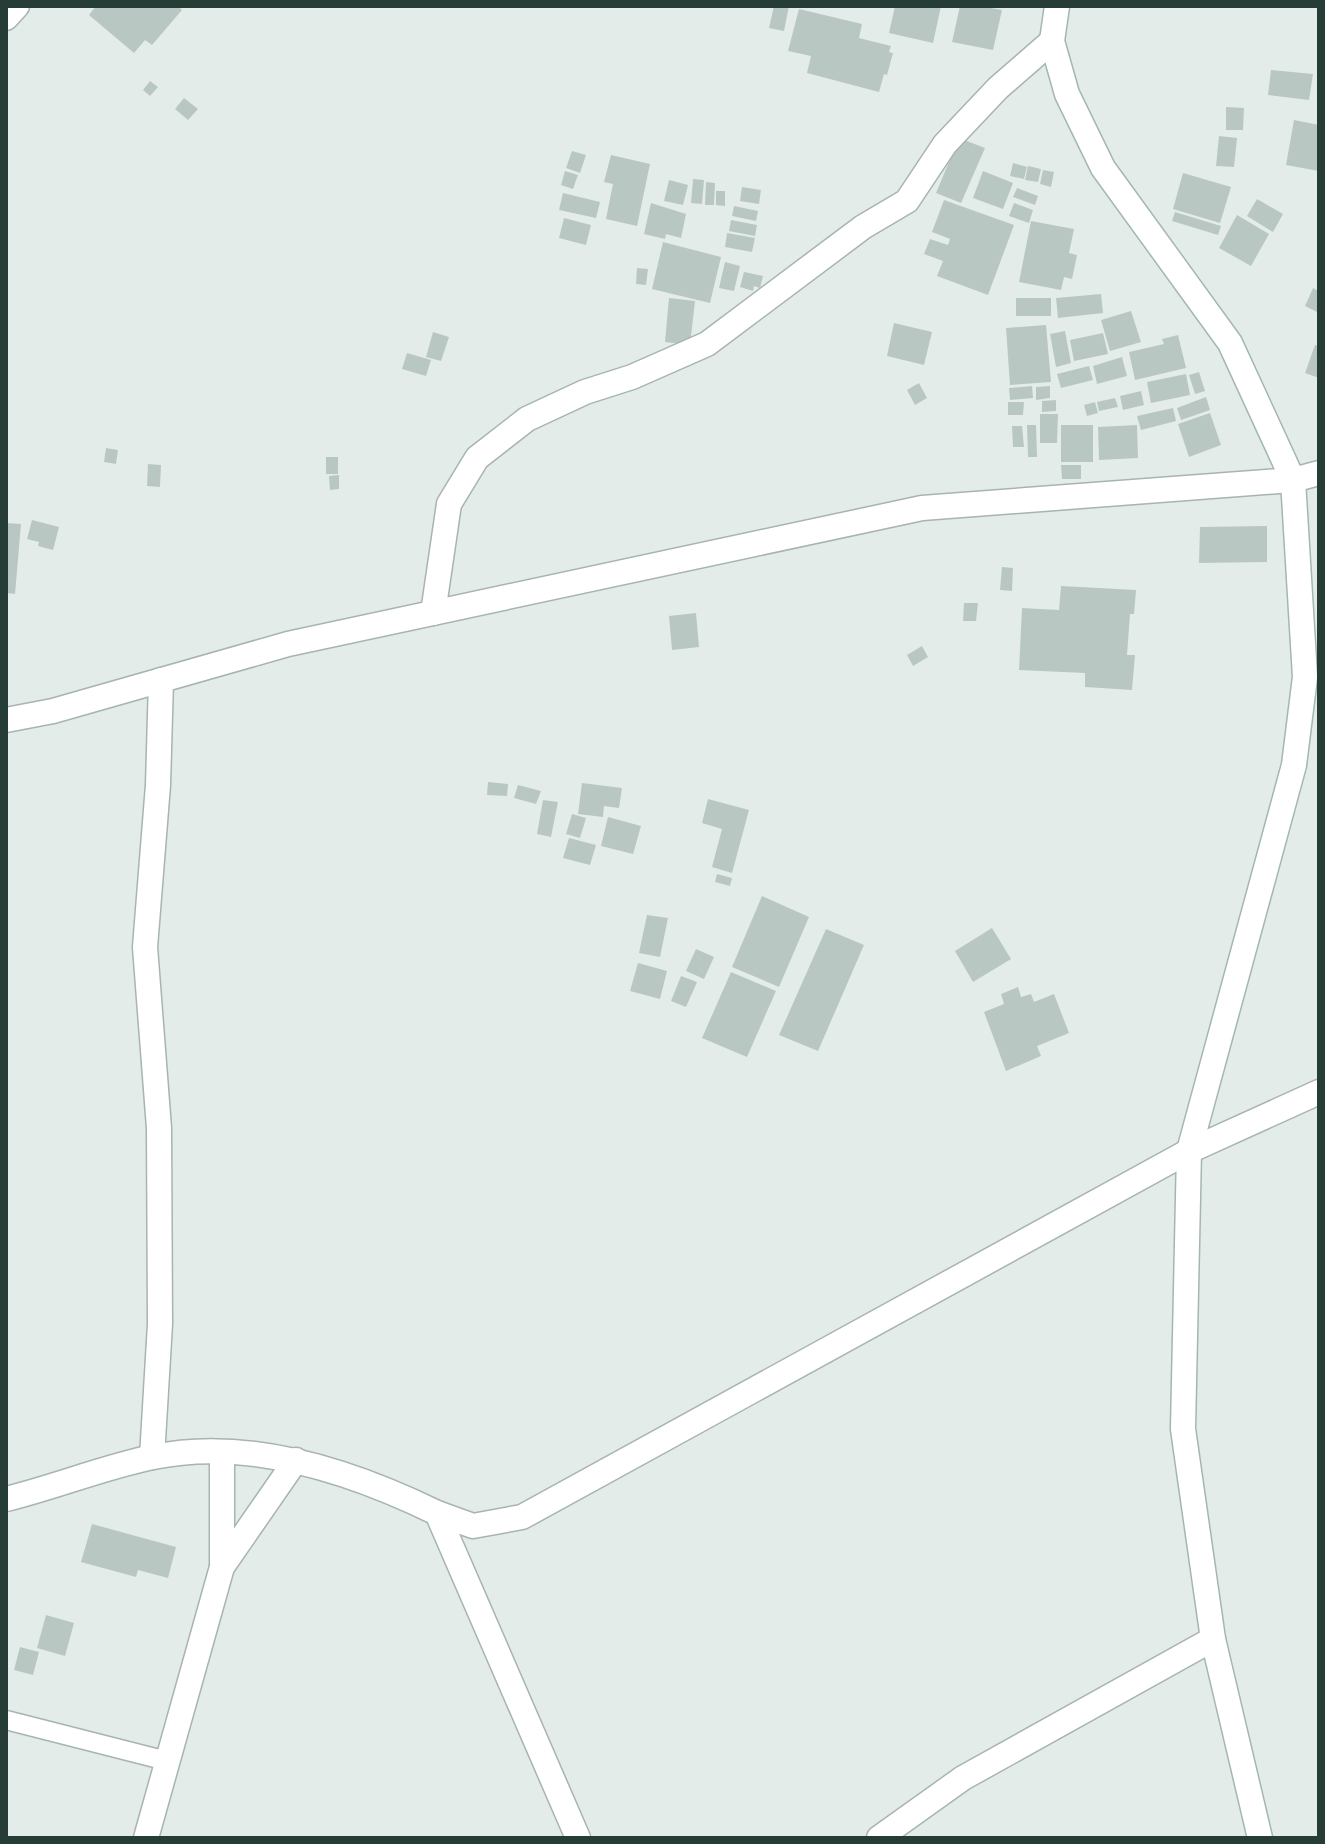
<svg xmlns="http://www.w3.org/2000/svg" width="1325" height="1844" viewBox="0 0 1325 1844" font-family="'Fira Sans',sans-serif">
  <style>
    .building { fill: #b9c7c2 }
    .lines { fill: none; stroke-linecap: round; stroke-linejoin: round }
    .lane-casing { stroke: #a7b4b0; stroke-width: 21 }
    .street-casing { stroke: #a7b4b0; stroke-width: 27 }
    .secondary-casing { stroke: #a3b7b0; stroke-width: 27 }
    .lane { stroke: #fff; stroke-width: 18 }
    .street { stroke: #fff; stroke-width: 24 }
    .secondary { stroke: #fff; stroke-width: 24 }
  </style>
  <rect width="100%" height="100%" fill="#e4ece9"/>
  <g class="building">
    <path d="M96 6H178L182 10 152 45 145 40 134 53 89 15Z"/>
    <path d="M774 6H789L784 31 769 28Z"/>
    <path d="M895 6H941L933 43 889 33Z"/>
    <path d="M960 6H980L1002 10 993 50 952 42Z"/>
    <path d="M799 9 862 24 859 38 891 46 889 52 893 53 887 75 884 74 879 92 807 73 811 56 788 51Z"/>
    <path d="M1271 70 1313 74 1309 100 1268 95Z"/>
    <path d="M150 81 158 87 150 96 143 90Z"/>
    <path d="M184 98 198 109 188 120 175 109Z"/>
    <path d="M1226 107 1244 108 1243 130H1226Z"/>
    <path d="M1294 120 1319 125V171L1286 165Z"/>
    <path d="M1219 136 1237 138 1234 167 1216 166Z"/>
    <path d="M959 138 985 148 961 203 936 193Z"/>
    <path d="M572 151 586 155 580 173 566 168Z"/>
    <path d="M611 155 650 164 637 226 606 219 613 184 604 182Z"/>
    <path d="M1013 163 1027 167 1024 179 1010 176Z"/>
    <path d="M1028 166 1041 169 1038 182 1025 180Z"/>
    <path d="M1043 170 1054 172 1051 187 1040 184Z"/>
    <path d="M565 171 578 175 573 189 561 185Z"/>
    <path d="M983 171 1013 183 1003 209 973 198Z"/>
    <path d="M1183 173 1231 187 1220 223 1173 209Z"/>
    <path d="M693 179 704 180 702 204 691 203Z"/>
    <path d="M669 180 688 185 683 205 664 201Z"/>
    <path d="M706 182 715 183 714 205H705Z"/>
    <path d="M742 187 761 190 759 204 740 201Z"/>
    <path d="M1017 188 1038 196 1035 205 1013 197Z"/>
    <path d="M716 191H725V206L716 205Z"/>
    <path d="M563 193 600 202 596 218 559 210Z"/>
    <path d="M1257 199 1283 214 1273 232 1247 216Z"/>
    <path d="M944 200 1014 225 988 295 937 276 943 261 924 254 930 239 948 245 950 239 932 232Z"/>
    <path d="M651 203 686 214 681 238 666 234 665 239 644 234Z"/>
    <path d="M1014 203 1033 210 1029 223 1009 216Z"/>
    <path d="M734 206 758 211 756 221 732 216Z"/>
    <path d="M1175 212 1221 226 1218 235 1172 221Z"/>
    <path d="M1237 215 1269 234 1251 266 1219 248Z"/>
    <path d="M564 218 591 225 586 245 559 238Z"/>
    <path d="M731 220 757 225 755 236 729 231Z"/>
    <path d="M1031 221 1074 229 1069 253 1077 255 1072 279 1064 277 1061 290 1019 282Z"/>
    <path d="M727 233 755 238 752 252 725 247Z"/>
    <path d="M663 242 721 257 710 303 652 289Z"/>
    <path d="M725 262 740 266 734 291 719 288Z"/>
    <path d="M637 268 648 269 646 285 636 284Z"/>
    <path d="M744 272 763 276 760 288 754 286 753 291 740 287Z"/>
    <path d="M1313 288 1319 291V313L1305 306Z"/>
    <path d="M1101 294 1103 313 1058 318 1056 298Z"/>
    <path d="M669 298 695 301 690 345 665 342Z"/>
    <rect x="1016" y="298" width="35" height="18"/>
    <path d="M1131 311 1141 342 1110 351 1101 320Z"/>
    <path d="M894 323 932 332 924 365 887 356Z"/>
    <path d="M1046 325 1051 382 1010 385 1006 328Z"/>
    <path d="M1065 331 1071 363 1056 367 1050 334Z"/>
    <path d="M433 332 449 337 441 361 426 357Z"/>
    <path d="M1103 333 1108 354 1074 361 1070 340Z"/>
    <path d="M1178 335 1186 368 1135 380 1129 352 1164 344 1162 339Z"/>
    <path d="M1315 345 1319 346V378L1305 373Z"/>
    <path d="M407 353 431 360 426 376 402 369Z"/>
    <path d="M1122 357 1127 376 1097 384 1093 366Z"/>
    <path d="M1089 366 1093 380 1061 388 1057 374Z"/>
    <path d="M1199 372 1205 391 1195 394 1189 375Z"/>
    <path d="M1186 374 1190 395 1151 403 1147 382Z"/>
    <path d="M919 383 927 398 915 405 907 390Z"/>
    <path d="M1032 386 1033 398 1010 400 1009 388Z"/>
    <path d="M1050 386V398L1036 400V387Z"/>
    <path d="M1141 391 1144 405 1123 410 1120 396Z"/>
    <path d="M1206 397 1210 410 1181 420 1177 408Z"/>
    <path d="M1115 398 1118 407 1099 411 1097 402Z"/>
    <path d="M1056 400V411L1042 412V401Z"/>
    <path d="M1008 402H1024L1023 415H1008Z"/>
    <path d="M1095 402 1098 413 1087 416 1084 405Z"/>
    <path d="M1173 408 1176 421 1141 430 1137 416Z"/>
    <path d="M1210 413 1221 445 1189 457 1178 424Z"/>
    <path d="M1040 414H1058L1057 443H1040Z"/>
    <path d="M1027 425H1036L1037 457H1028Z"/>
    <rect x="1061" y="425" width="32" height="37"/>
    <path d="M1137 425 1138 458 1099 460 1098 427Z"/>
    <path d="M1012 426H1022L1024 447H1013Z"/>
    <path d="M106 448 118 450 116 464 104 462Z"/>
    <rect x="326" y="457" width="12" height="17"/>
    <path d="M148 464 161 465 160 487 147 486Z"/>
    <path d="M1061 465H1081V479H1062Z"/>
    <path d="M339 475V489L330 490 329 476Z"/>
    <path d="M32 520 59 527 53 550 38 546 39 542 27 539Z"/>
    <path d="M6 523 21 524 15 594 6 593Z"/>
    <path d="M1267 526V562L1199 563 1200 527Z"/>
    <path d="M1002 567 1013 568 1012 591 1000 590Z"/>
    <path d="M1061 586 1136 590 1134 614H1130L1127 655H1135L1132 690 1085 687V673L1019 670 1022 608 1059 610Z"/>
    <path d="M964 603H978L976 621H963Z"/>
    <path d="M696 613 699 647 672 650 669 616Z"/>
    <path d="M922 646 928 657 913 666 907 655Z"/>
    <path d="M488 782 508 784 507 796 487 795Z"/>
    <path d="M582 783 622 788 619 808 604 806 603 817 578 814Z"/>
    <path d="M518 785 541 791 536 804 514 798Z"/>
    <path d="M708 799 749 810 732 873 712 867 722 829 702 823Z"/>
    <path d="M543 800 558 802 551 837 537 834Z"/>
    <path d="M572 814 586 818 580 838 566 834Z"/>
    <path d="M608 817 641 826 633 854 601 846Z"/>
    <path d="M569 838 596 845 590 865 563 858Z"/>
    <path d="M717 874 732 878 730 886 715 882Z"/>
    <path d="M762 896 809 917 779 987 732 967Z"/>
    <path d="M647 915 668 918 660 957 639 953Z"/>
    <path d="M992 928 1011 959 973 982 955 951Z"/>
    <path d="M826 929 864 945 818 1051 779 1035Z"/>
    <path d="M696 949 714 957 704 979 686 971Z"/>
    <path d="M638 963 667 971 660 999 630 991Z"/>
    <path d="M731 972 776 991 747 1057 702 1038Z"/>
    <path d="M681 976 697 982 686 1007 671 1001Z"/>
    <path d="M1018 987 1021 997 1031 994 1034 1002 1054 994 1069 1033 1037 1046 1041 1056 1006 1071 984 1012 1004 1004 1001 994Z"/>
    <path d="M92 1524 176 1547 168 1578 138 1570 136 1577 81 1562Z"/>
    <path d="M46 1615 74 1623 65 1656 37 1648Z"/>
    <path d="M20 1647 39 1652 33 1675 14 1670Z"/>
  </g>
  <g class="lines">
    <g class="lane-casing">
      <path id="lane" d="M6 1720 167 1761"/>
    </g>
    <g class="street-casing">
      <g id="street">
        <path d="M6 18 17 6"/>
        <path d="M433 613 449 504 477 458 527 419 585 392 632 377 707 344 863 227 907 201 945 144 998 88 1052 41"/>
        <path d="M6 720 53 711 288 644 922 508 1293 480 1319 473"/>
        <path d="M152 1457 160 1324 159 1128 145 947 158 785 161 680"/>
        <path d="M6 1499C55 1487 104 1467 153 1457 248 1437 353 1472 437 1513L578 1838"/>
        <path d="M437 1513 473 1526 522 1517 1189 1151 1319 1092"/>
        <path d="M222 1567 296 1460"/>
        <path d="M146 1838 222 1567V1453"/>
        <path d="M879 1838 963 1778 1213 1639"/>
      </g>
    </g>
    <g class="secondary-casing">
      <path id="secondary" d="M1057 6 1052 41 1067 94 1103 168 1230 343 1293 480 1305 677 1294 765 1189 1151 1183 1429 1213 1639 1260 1838"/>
    </g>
    <use href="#lane" class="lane"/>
    <use href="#street" class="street"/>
    <use href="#secondary" class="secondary"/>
  </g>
  <rect width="1325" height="1844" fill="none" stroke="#253d36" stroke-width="16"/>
</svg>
